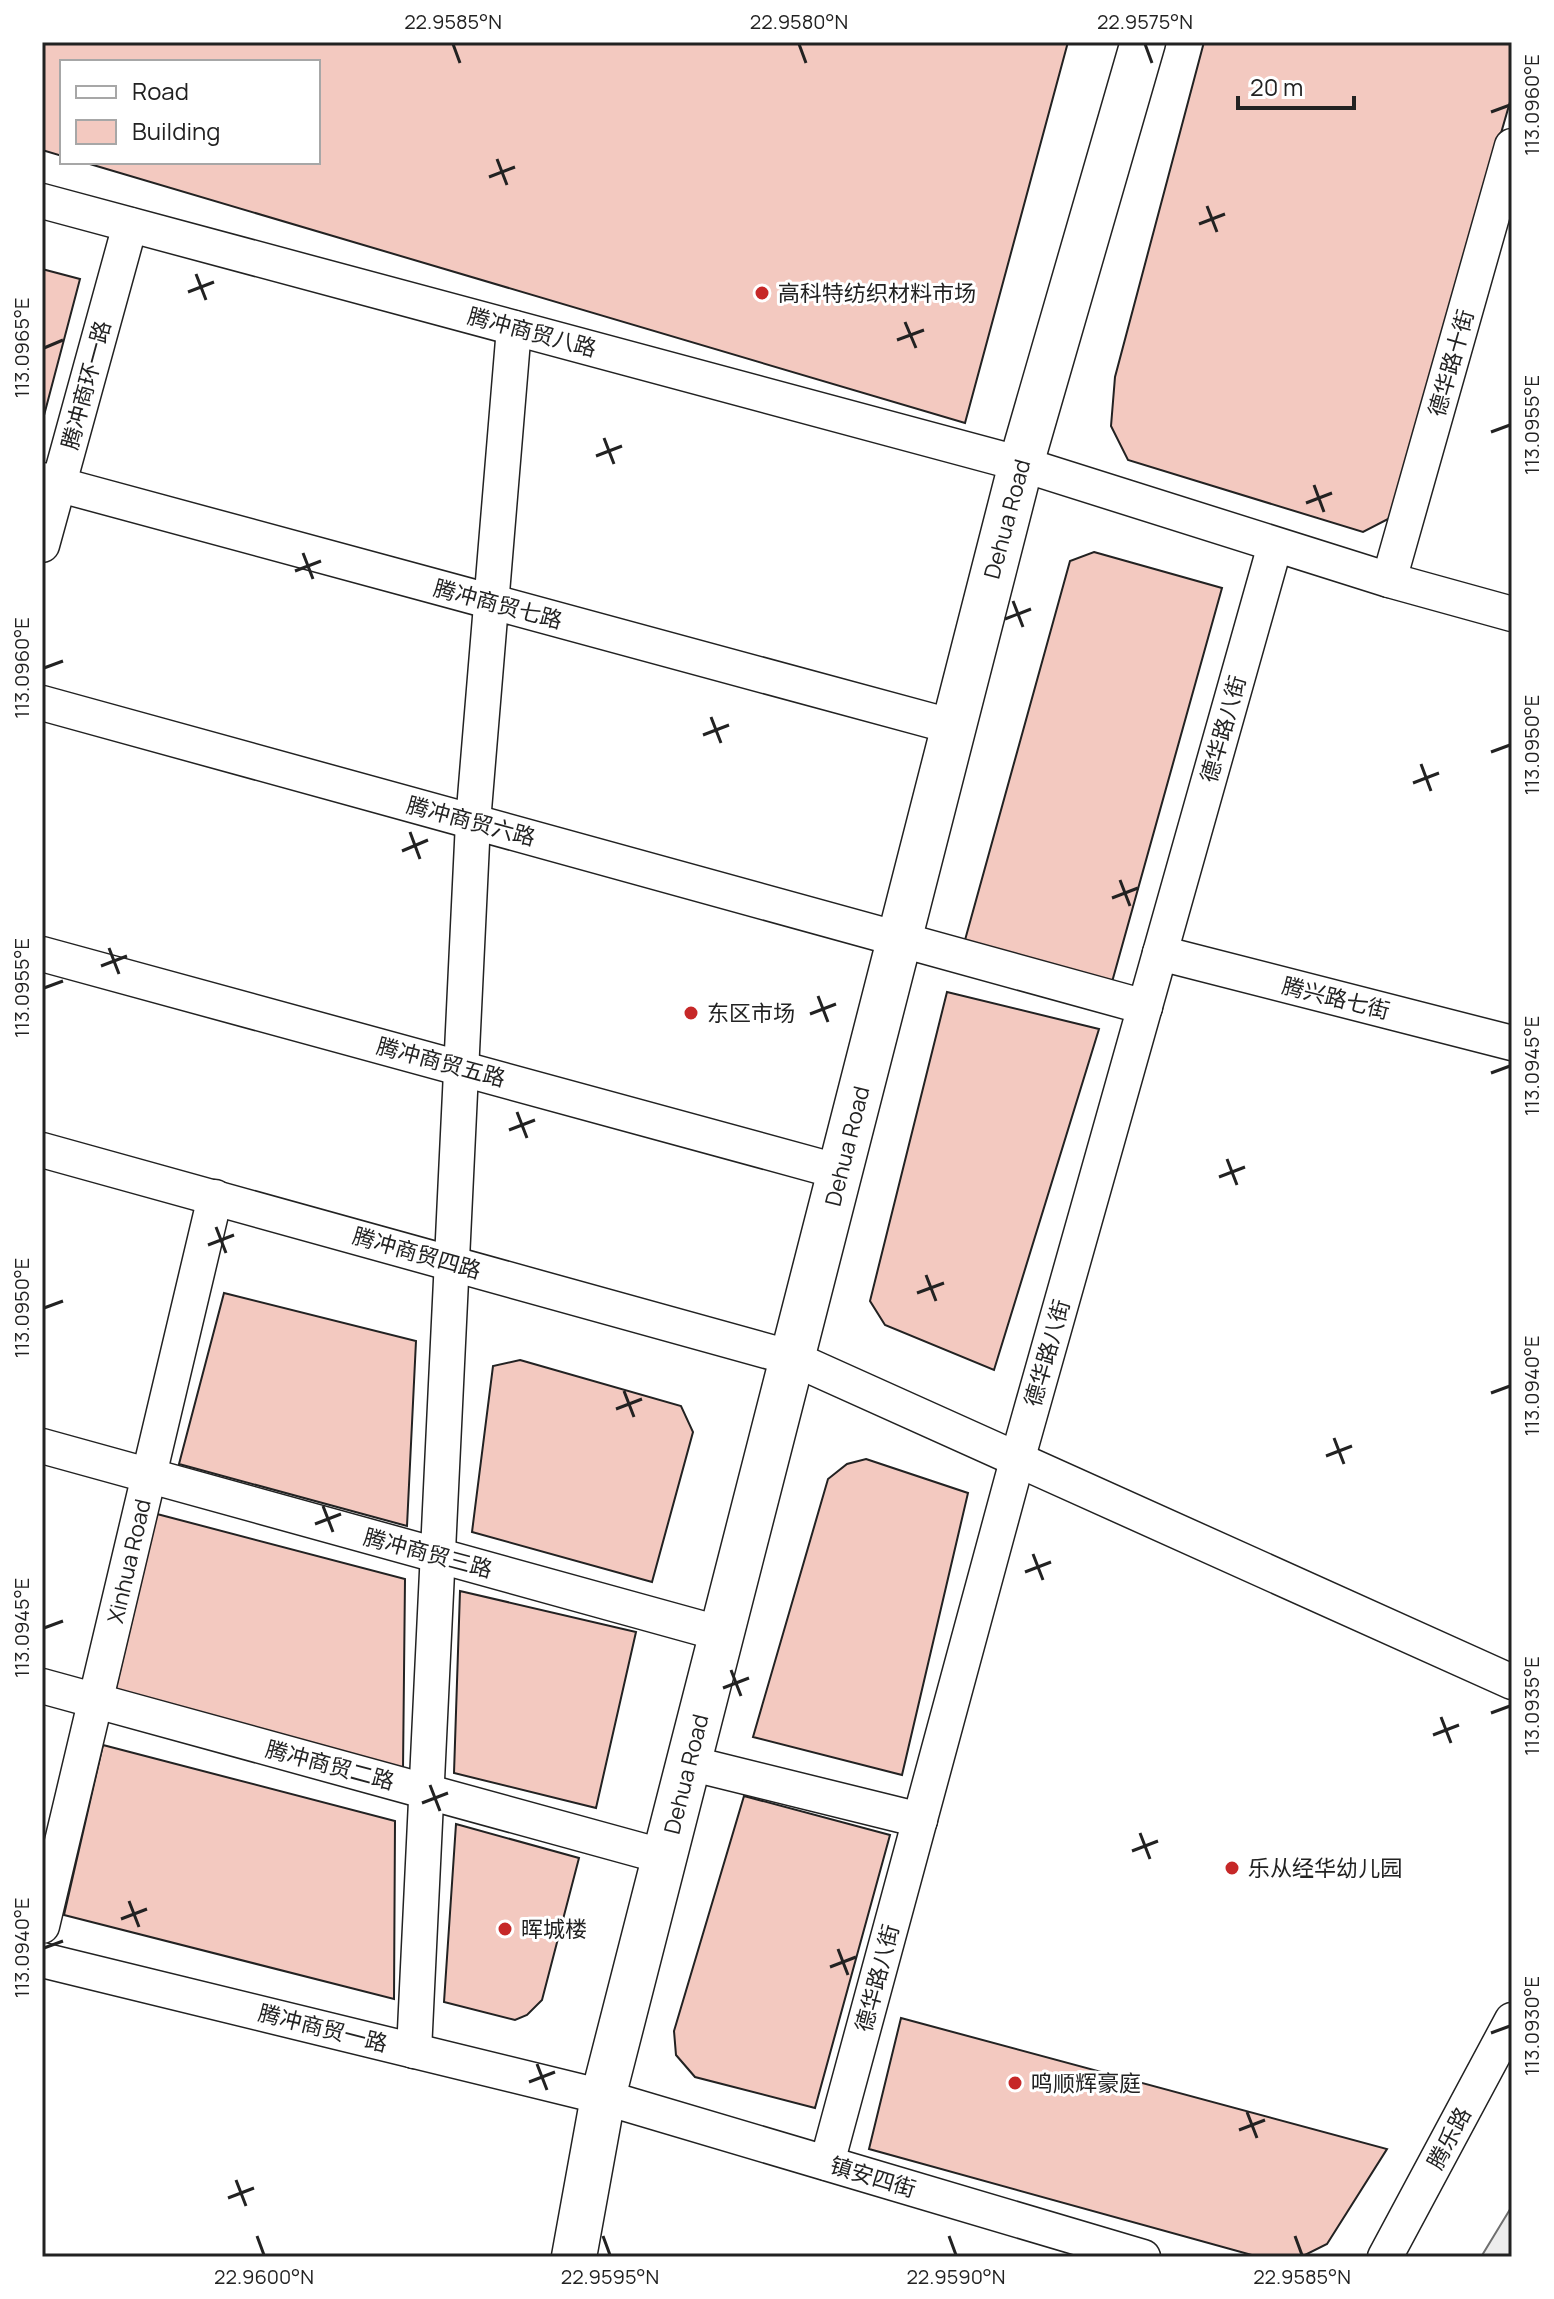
<svg xmlns="http://www.w3.org/2000/svg" width="1554" height="2299" viewBox="0 0 1554 2299" font-family="Manrope,'Noto Sans SC',sans-serif">
  <style>
    .parking { fill: #ededed; stroke: #6f6f6f; stroke-width: 2 }
    .building { fill: #f3c9c0; stroke: #222; stroke-width: 2 }
    .lines { fill: none; stroke-linecap: round; stroke-linejoin: round }
    .minor-casing { stroke: #222; stroke-width: 37 }
    .tertiary-casing { stroke: #222; stroke-width: 47 }
    .minor { stroke: #fff; stroke-width: 34 }
    .tertiary { stroke: #fff; stroke-width: 44 }
    .ticks { fill: none; stroke: #222; stroke-width: 3 }
    .poi-dot { fill: #c62828; stroke: #fff; stroke-width: 3 }
    .labels { text-anchor: middle; dominant-baseline: central; stroke-width: 6; stroke-linejoin: round; paint-order: stroke }
    .poi-label { font-size: 22px; fill: #222; stroke: #fff; text-anchor: start }
    .street-label { font-size: 22px; fill: #222; stroke: #fff }
    .neatline { fill: none; stroke: #222; stroke-width: 3 }
    .ticks-label { font-size: 20px; text-anchor: middle; fill: #222 }
  </style>
  <rect width="100%" height="100%" fill="#fff"/>
  <path class="parking" d="M1512 2206V2257H1481Z"/>
  <g class="building">
    <path d="M42 42H1068L965 423 83 162H318V62H62V156L42 150Z"/>
    <path d="M1204 42H1512V95L1390 518 1363 532 1128 460 1111 426 1115 377Z"/>
    <path d="M42 269 80 279 42 423Z"/>
    <path d="M1094 552 1222 588 1112 982 965 940 1070 561Z"/>
    <path d="M947 992 1099 1029 994 1370 885 1325 870 1301Z"/>
    <path d="M224 1293 416 1341 407 1526 179 1464Z"/>
    <path d="M520 1360 681 1406 693 1432 652 1582 472 1532 493 1366Z"/>
    <path d="M866 1459 968 1493 902 1775 753 1737 828 1479 847 1464Z"/>
    <path d="M157 1514 405 1579 403 1769 115 1692Z"/>
    <path d="M460 1591 636 1632 596 1808 454 1773Z"/>
    <path d="M103 1745 395 1821 394 1999 64 1915Z"/>
    <path d="M744 1796 890 1835 815 2108 695 2077 676 2055 674 2031Z"/>
    <path d="M456 1824 579 1858 542 2000 527 2015 515 2020 444 2002Z"/>
    <path d="M901 2018 1387 2149 1327 2244 1301 2257H1259L869 2149Z"/>
  </g>
  <g class="lines">
    <g class="minor-casing">
      <g id="minor">
        <path d="M42 201 1021 464 1389 580 1512 614"/>
        <path d="M42 480 954 727"/>
        <path d="M42 545 130 225"/>
        <path d="M1389 580 1512 146"/>
        <path d="M42 703 1145 1007"/>
        <path d="M1160 953 1512 1043"/>
        <path d="M42 954 840 1172"/>
        <path d="M42 1150 792 1358 1512 1682"/>
        <path d="M42 1446 722 1634"/>
        <path d="M42 1686 665 1857"/>
        <path d="M689 1763 920 1820"/>
        <path d="M42 1926 215 1197"/>
        <path d="M42 1960 603 2097 1143 2257"/>
        <path d="M414 2051 473 822 514 328"/>
        <path d="M827 2163 1018 1457 1275 545"/>
        <path d="M1385 2257 1512 2020"/>
      </g>
    </g>
    <g class="tertiary-casing">
      <path id="tertiary" d="M574 2257 603 2097 1021 464 1143 42"/>
    </g>
    <use href="#minor" class="minor"/>
    <use href="#tertiary" class="tertiary"/>
  </g>
  <path class="ticks" d="M453 44 460 63M799 44 806 63M1145 44 1152 63M1491 112 1510 105M497 159 507 185M489 177 515 167M1207 206 1217 232M1199 224 1225 214M196 274 206 300M188 292 214 282M905 322 916 348M897 340 924 330M44 348 63 340M1491 432 1510 425M604 438 614 464M596 456 622 446M1314 485 1324 512M1306 503 1332 493M303 553 313 579M295 571 321 561M1013 601 1023 627M1005 619 1031 609M44 668 63 661M711 717 721 743M703 735 729 725M1491 752 1510 745M1421 764 1431 791M1413 783 1439 773M410 832 420 859M402 851 428 840M1120 880 1130 906M1112 898 1138 888M109 948 119 974M101 966 127 956M44 988 63 981M818 996 828 1022M810 1014 836 1004M1491 1073 1510 1066M517 1112 527 1138M509 1130 535 1120M1227 1159 1237 1185M1219 1177 1245 1167M216 1227 226 1253M208 1245 234 1235M926 1275 936 1301M917 1293 944 1283M44 1308 63 1301M624 1391 634 1417M1491 1393 1510 1386M616 1409 642 1399M1334 1438 1344 1464M1326 1456 1352 1446M323 1506 333 1532M315 1524 341 1514M1033 1554 1043 1580M1025 1572 1051 1562M44 1628 63 1621M731 1670 741 1696M723 1688 749 1678M1491 1713 1510 1706M1441 1717 1451 1743M1433 1735 1459 1725M430 1785 440 1811M422 1803 448 1793M1140 1833 1150 1859M1132 1851 1158 1841M129 1901 139 1927M121 1919 147 1909M44 1948 63 1941M838 1949 848 1975M830 1967 856 1957M1491 2033 1510 2026M537 2064 547 2090M529 2082 555 2072M1247 2112 1257 2138M1239 2130 1265 2120M236 2180 246 2206M228 2198 254 2188M257 2236 264 2255M603 2236 610 2255M949 2236 956 2255M1295 2236 1302 2255"/>
  <g class="poi-dot">
    <circle cx="762" cy="293" r="8"/>
    <circle cx="691" cy="1013" r="8"/>
    <circle cx="1232" cy="1868" r="8"/>
    <circle cx="505" cy="1929" r="8"/>
    <circle cx="1015" cy="2083" r="8"/>
  </g>
  <g class="labels">
    <g class="poi-label">
      <text x="778" y="293">高科特纺织材料市场</text>
      <text x="707" y="1013">东区市场</text>
      <text x="1248" y="1868">乐从经华幼儿园</text>
      <text x="521" y="1929">晖城楼</text>
      <text x="1031" y="2083">鸣顺辉豪庭</text>
    </g>
    <g class="street-label">
      <text transform="translate(532 332) rotate(15)">腾冲商贸八路</text>
      <text transform="translate(1451 363) rotate(-74)">德华路十街</text>
      <text transform="translate(86 385) rotate(-75)">腾冲商环一路</text>
      <text transform="translate(1007 519) rotate(-75)">Dehua Road</text>
      <text transform="translate(498 604) rotate(15)">腾冲商贸七路</text>
      <text transform="translate(1223 729) rotate(-74)">德华路八街</text>
      <text transform="translate(471 821) rotate(15)">腾冲商贸六路</text>
      <text transform="translate(1336 998) rotate(14)">腾兴路七街</text>
      <text transform="translate(441 1062) rotate(15)">腾冲商贸五路</text>
      <text transform="translate(847 1146) rotate(-76)">Dehua Road</text>
      <text transform="translate(417 1253) rotate(16)">腾冲商贸四路</text>
      <text transform="translate(1047 1353) rotate(-74)">德华路八街</text>
      <text transform="translate(428 1553) rotate(15)">腾冲商贸三路</text>
      <text transform="translate(129 1561) rotate(-77)">Xinhua Road</text>
      <text transform="translate(330 1765) rotate(15)">腾冲商贸二路</text>
      <text transform="translate(686 1774) rotate(-76)">Dehua Road</text>
      <text transform="translate(877 1978) rotate(-75)">德华路八街</text>
      <text transform="translate(323 2028) rotate(14)">腾冲商贸一路</text>
      <text transform="translate(1449 2138) rotate(-62)">腾乐路</text>
      <text transform="translate(873 2177) rotate(17)">镇安四街</text>
    </g>
  </g>
  <rect width="1554" height="2299" fill="none" stroke="#ffffff" stroke-width="88"/>
  <rect x="60" y="60" width="260" height="104" fill="#ffffff" stroke="#a7a7a7" stroke-width="2"/>
  <rect x="76" y="86" width="40" height="12" fill="#ffffff" stroke="#a7a7a7" stroke-width="2"/>
  <text x="132" y="100" font-size="24" fill="#222222">Road</text>
  <rect x="76" y="120" width="40" height="24" fill="#f3c9c0" stroke="#a7a7a7" stroke-width="2"/>
  <text x="132" y="140" font-size="24" fill="#222222">Building</text>
  <path d="M1238 96v12h116v-12" fill="none" stroke="#222222" stroke-width="4"/>
  <text x="1250" y="96" font-size="24" fill="#222222" stroke="#ffffff" stroke-width="6" paint-order="stroke">20 m</text>
  <rect x="44" y="44" width="1466" height="2211" class="neatline"/>
  <g class="ticks-label">
    <text x="453" y="29">22.9585°N</text>
    <text x="799" y="29">22.9580°N</text>
    <text x="1145" y="29">22.9575°N</text>
    <text transform="translate(1532 105) rotate(-90)" y="7">113.0960°E</text>
    <text transform="translate(22 348) rotate(-90)" y="7">113.0965°E</text>
    <text transform="translate(1532 425) rotate(-90)" y="7">113.0955°E</text>
    <text transform="translate(22 668) rotate(-90)" y="7">113.0960°E</text>
    <text transform="translate(1532 745) rotate(-90)" y="7">113.0950°E</text>
    <text transform="translate(22 988) rotate(-90)" y="7">113.0955°E</text>
    <text transform="translate(1532 1066) rotate(-90)" y="7">113.0945°E</text>
    <text transform="translate(22 1308) rotate(-90)" y="7">113.0950°E</text>
    <text transform="translate(1532 1386) rotate(-90)" y="7">113.0940°E</text>
    <text transform="translate(22 1628) rotate(-90)" y="7">113.0945°E</text>
    <text transform="translate(1532 1706) rotate(-90)" y="7">113.0935°E</text>
    <text transform="translate(22 1948) rotate(-90)" y="7">113.0940°E</text>
    <text transform="translate(1532 2026) rotate(-90)" y="7">113.0930°E</text>
    <text x="264" y="2284">22.9600°N</text>
    <text x="610" y="2284">22.9595°N</text>
    <text x="956" y="2284">22.9590°N</text>
    <text x="1302" y="2284">22.9585°N</text>
  </g>
</svg>
